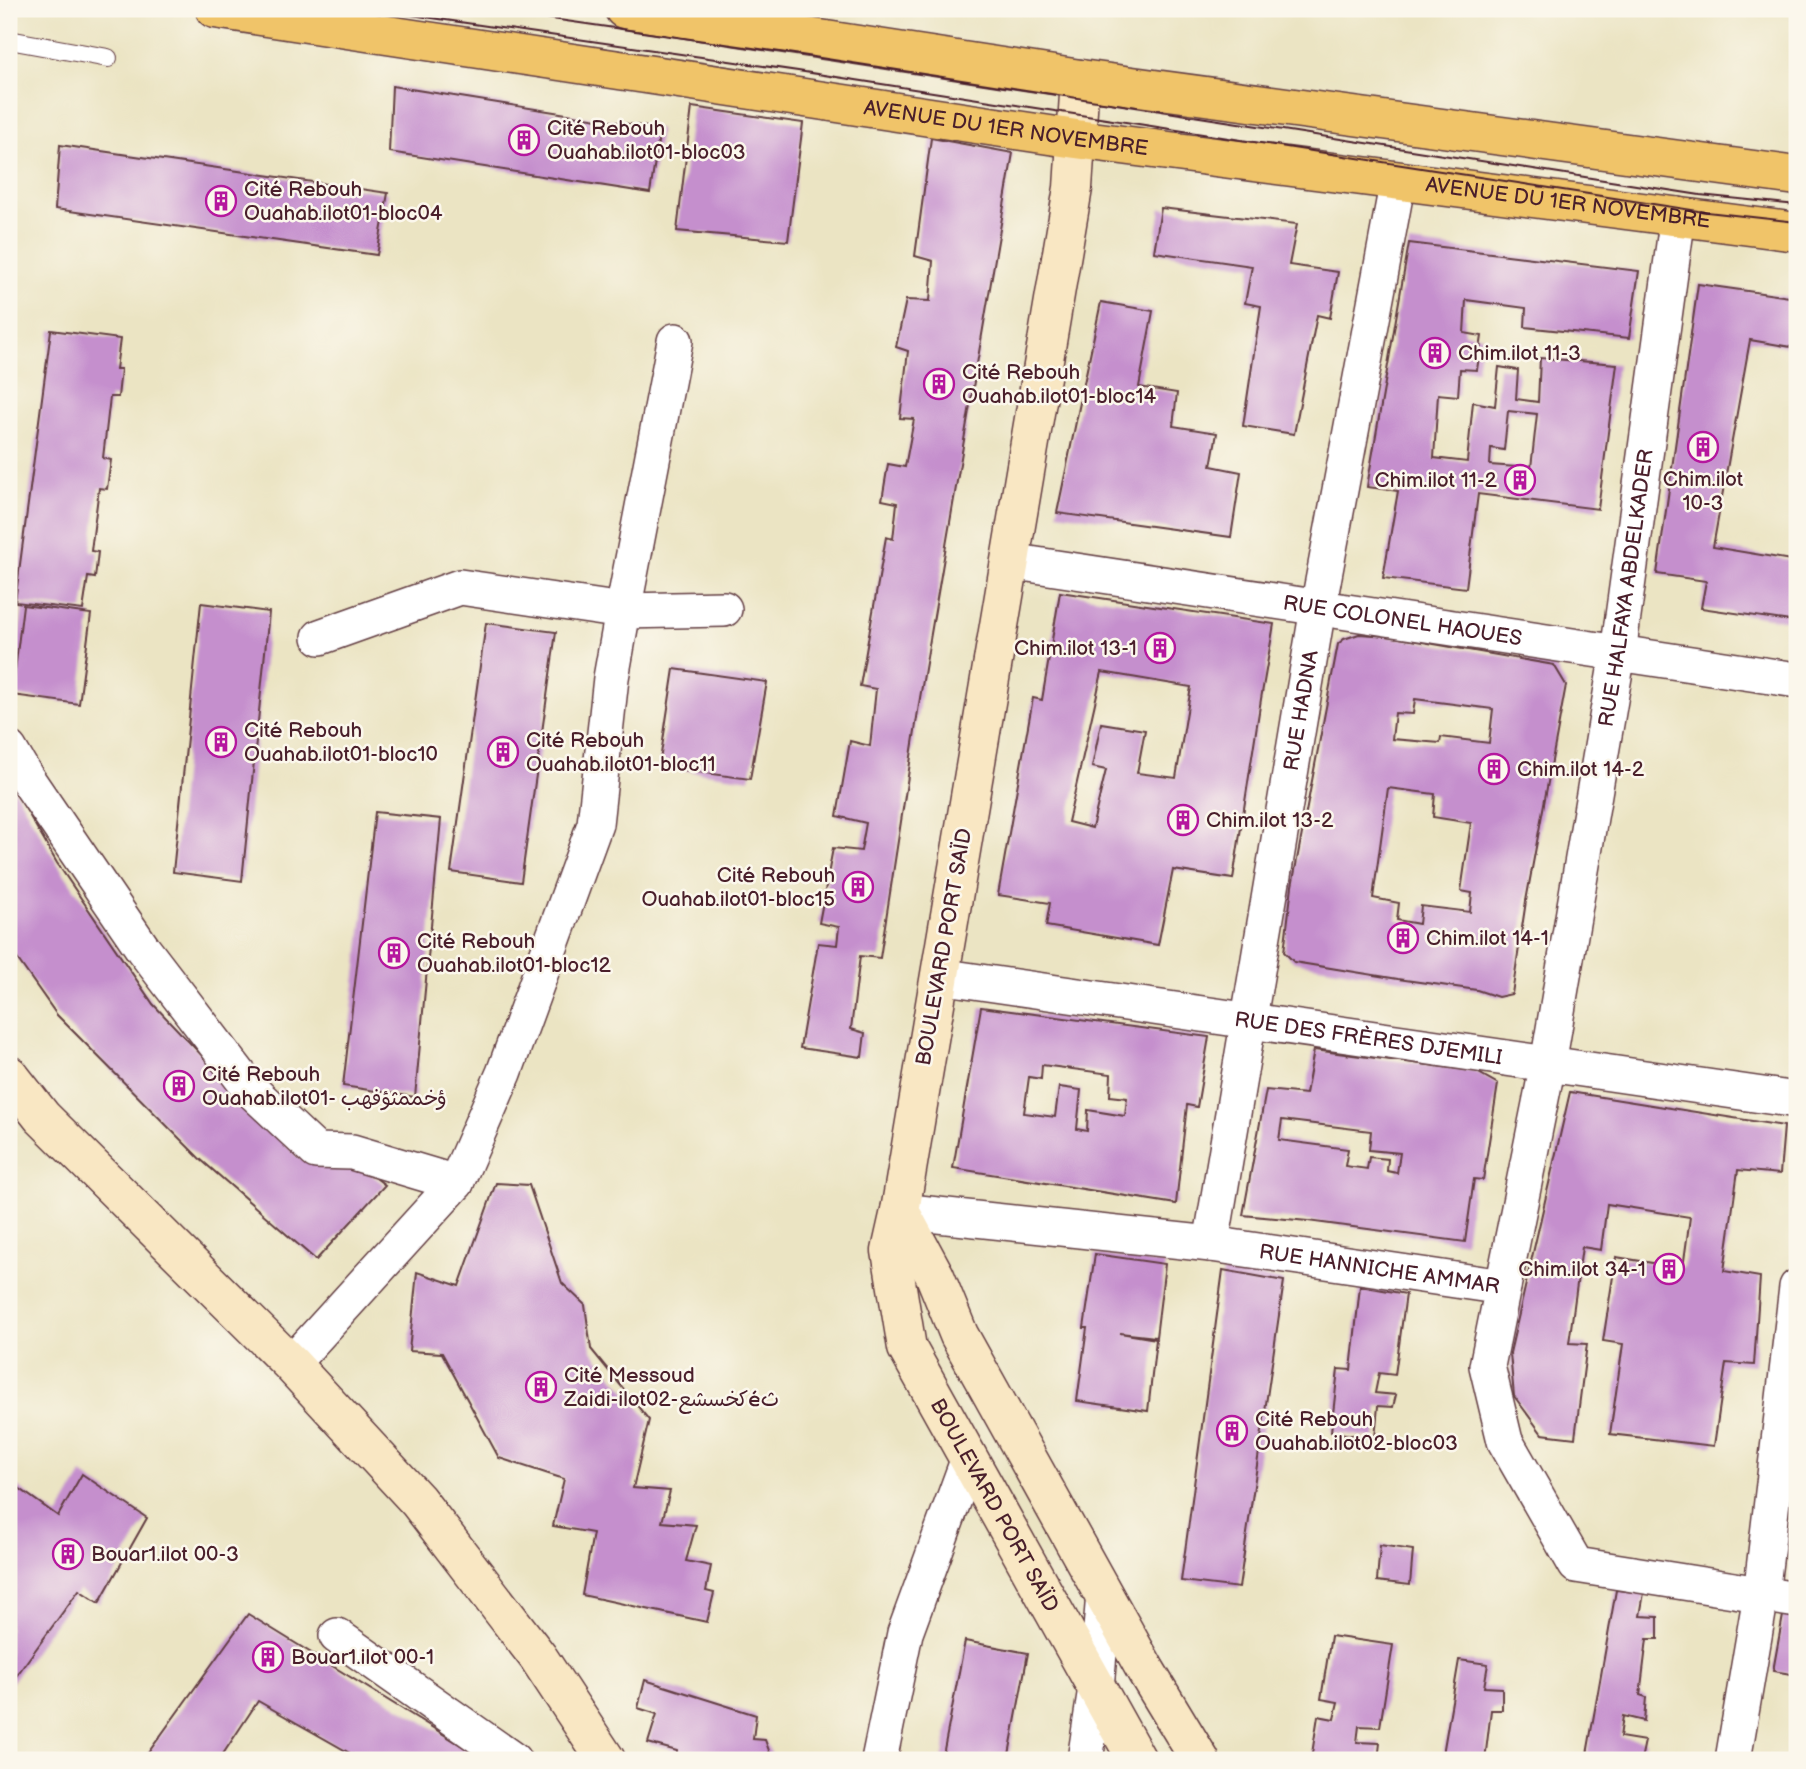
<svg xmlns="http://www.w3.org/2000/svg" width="1806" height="1769" viewBox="0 0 1806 1769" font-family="'Balsamiq Sans','Playpen Sans Arabic',sans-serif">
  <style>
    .building { fill: #c58fcd; fill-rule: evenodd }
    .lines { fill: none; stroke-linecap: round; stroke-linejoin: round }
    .lane-casing { stroke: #623d42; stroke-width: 20 }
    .street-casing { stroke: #623d42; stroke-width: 38 }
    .secondary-casing { stroke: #623d42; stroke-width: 41 }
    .primary-casing { stroke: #623d42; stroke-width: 41 }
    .lane { stroke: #fff; stroke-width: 18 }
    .street { stroke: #fff; stroke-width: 35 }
    .secondary { stroke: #f9e7c3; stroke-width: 38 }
    .primary { stroke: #f0c469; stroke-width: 38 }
    .tram { stroke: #4a1f2b; stroke-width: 2 }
    .labels { text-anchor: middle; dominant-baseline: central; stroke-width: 5; stroke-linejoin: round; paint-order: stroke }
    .street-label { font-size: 21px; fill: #4a1f2b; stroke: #fbf7ec }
    .poi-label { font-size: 21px; fill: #4a1f2b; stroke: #fbf7ec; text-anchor: start }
  </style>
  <rect width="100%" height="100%" fill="#fbf7ec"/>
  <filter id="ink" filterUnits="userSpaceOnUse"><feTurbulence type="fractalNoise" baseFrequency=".0143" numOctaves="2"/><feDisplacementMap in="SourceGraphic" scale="14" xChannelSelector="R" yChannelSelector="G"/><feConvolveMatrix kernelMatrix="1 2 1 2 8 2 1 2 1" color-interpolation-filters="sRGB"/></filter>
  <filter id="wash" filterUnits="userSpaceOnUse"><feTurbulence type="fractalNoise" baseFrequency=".00686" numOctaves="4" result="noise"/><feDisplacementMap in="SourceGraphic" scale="28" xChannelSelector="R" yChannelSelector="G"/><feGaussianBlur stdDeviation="1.57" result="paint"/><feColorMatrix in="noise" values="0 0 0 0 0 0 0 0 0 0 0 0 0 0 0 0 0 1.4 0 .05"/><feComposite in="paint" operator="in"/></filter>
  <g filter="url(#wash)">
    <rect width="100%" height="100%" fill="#ebe4c3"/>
    <g id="blocks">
      <g class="building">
        <path d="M392 86 660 129 650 193 389 152Z"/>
        <path d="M692 107 803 123 788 241 677 231Z"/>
        <path d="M931 138 1013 153 920 698 880 958 860 956 851 1029 865 1033 862 1057 800 1048 818 943 837 945 839 927 819 923 833 848 861 851 866 823 837 816 850 741 870 746 876 689 860 686 886 537 893 539 897 503 882 500 888 464 905 467 914 419 900 418 908 351 896 347 906 300 930 301 933 261 915 256Z"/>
        <path d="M60 145 388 193 377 255 55 209Z"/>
        <path d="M1161 208 1297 224 1289 265 1338 272 1330 318 1317 315 1294 434 1243 426 1261 306 1245 303 1252 266 1154 252Z"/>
        <path d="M1409 243 1639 271 1629 338 1525 327 1526 308 1466 300 1464 333 1482 336 1477 370 1460 369 1458 396 1438 394 1434 458 1467 462 1473 402 1495 406 1499 367 1518 370 1516 399 1538 402 1540 358 1617 364 1598 509 1478 494 1466 588 1383 578 1398 491 1367 487ZM1508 411 1537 414 1531 468 1490 465 1491 448 1504 450Z"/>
        <path d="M1698 284 1797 298V348L1750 340 1713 547 1797 561V622L1701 608 1706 581 1657 574Z"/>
        <path d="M1101 302 1153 311 1139 387 1177 393 1173 426 1217 433 1211 466 1241 472 1231 537 1057 513Z"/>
        <path d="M51 330 120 339 116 369H121L118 397H110L103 458 111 460 107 489 99 488 91 551 98 552 95 578 88 577 83 610 15 602Z"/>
        <path d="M1060 592 1274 624 1261 699 1233 879 1173 870 1158 945 1046 926 1050 903 998 895 1033 698 1042 700ZM1102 672 1191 687 1176 778 1137 773 1145 730 1101 723 1092 767 1106 770 1092 828 1068 822Z"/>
        <path d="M201 603 269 612 242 881 173 872Z"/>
        <path d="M23 605 91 614 79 704 12 695Z"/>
        <path d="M486 623 556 632 521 882 451 872Z"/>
        <path d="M1359 634 1388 636 1554 665 1566 685 1526 901 1512 994 1498 997 1477 990 1398 979 1294 962 1284 952 1292 886 1338 644 1344 639ZM1415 699 1493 709 1489 743 1441 737 1440 743 1392 739 1395 713 1413 714ZM1388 788 1435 794 1433 817 1471 823 1461 891 1472 893 1470 912 1421 906 1419 924 1397 920 1399 903 1373 898Z"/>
        <path d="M674 669 767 682 750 779 659 767Z"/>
        <path d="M9 780 57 863 153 1004 300 1159H351L385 1185 316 1260 199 1158 57 1015 9 947Z"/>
        <path d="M375 812 441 819 415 1097 343 1086Z"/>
        <path d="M981 1007 1209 1037 1197 1107 1187 1105 1176 1204 953 1168ZM1042 1065 1111 1074 1110 1096 1127 1098 1125 1116 1088 1110 1087 1131 1077 1129 1081 1090 1059 1087 1055 1117 1024 1113 1029 1077 1041 1079Z"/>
        <path d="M1314 1050 1475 1071 1498 1084 1483 1180 1474 1179 1465 1242 1308 1221 1243 1215 1266 1090 1306 1094ZM1282 1120 1371 1131 1369 1150 1400 1153 1397 1173 1387 1171 1388 1159 1369 1157 1367 1169 1345 1166 1348 1149 1279 1140Z"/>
        <path d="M1570 1092 1784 1126 1780 1174 1738 1170 1724 1271 1760 1277 1754 1365 1726 1363 1714 1446 1610 1434 1623 1344 1603 1341 1616 1257 1683 1268 1690 1217 1607 1204 1601 1250 1582 1247 1569 1343 1587 1344 1575 1438 1542 1434 1514 1396 1510 1353Z"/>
        <path d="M496 1183 529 1185 562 1283 585 1305 591 1349 649 1420 633 1488 670 1491 662 1522 696 1525 686 1561 711 1566 706 1591 714 1593 707 1622 582 1595 593 1533 553 1526 564 1479 499 1458 442 1353 409 1351 417 1272 459 1286Z"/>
        <path d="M1095 1254 1165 1264 1156 1337 1120 1333 1156 1339 1148 1411 1077 1401 1087 1328H1084Z"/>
        <path d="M1223 1270 1284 1281 1239 1588 1181 1581Z"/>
        <path d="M1360 1286 1406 1294 1395 1375 1379 1373 1375 1393 1396 1395 1393 1407 1378 1406 1375 1438 1331 1432 1338 1369 1351 1370Z"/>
        <path d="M82 1474 147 1518 99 1603 79 1590 9 1686V1481L58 1516Z"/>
        <path d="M1796 1480 1797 1481V1508L1792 1507Z"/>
        <path d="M1380 1545 1413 1550 1410 1585 1377 1581Z"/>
        <path d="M1616 1590 1644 1593 1640 1616 1658 1617V1639H1647L1640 1695 1646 1697 1644 1721 1623 1716 1620 1737 1645 1741 1641 1760H1586Z"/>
        <path d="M1784 1610 1797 1612V1675L1773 1671Z"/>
        <path d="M248 1614 485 1760H362L258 1701 219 1760H143Z"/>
        <path d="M1331 1636 1393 1645 1380 1727 1359 1726 1357 1742 1380 1743 1378 1760H1311L1318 1716 1334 1719 1338 1702 1321 1699Z"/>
        <path d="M965 1641 1028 1653 1008 1760H942Z"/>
        <path d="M1459 1660 1488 1664 1484 1687 1502 1688V1710H1491L1485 1760H1442Z"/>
        <path d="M645 1680 756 1715 753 1739 765 1740 771 1756 769 1760H677V1751L648 1743 657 1714 638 1708Z"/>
      </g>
    </g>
  </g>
  <g filter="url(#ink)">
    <use href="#blocks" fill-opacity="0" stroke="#623d42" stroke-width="2"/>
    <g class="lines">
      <g class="lane-casing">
        <path id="lane" d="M9 40 108 58"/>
      </g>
      <g class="street-casing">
        <g id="street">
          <path id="s1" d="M1010 561 1797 680"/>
          <path d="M320 637 460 587 623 611 675 341"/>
          <path d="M9 749 25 776 143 949 251 1090 316 1151 352 1152 456 1183"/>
          <path id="s2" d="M939 976 1797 1100"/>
          <path id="s3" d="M900 1211 1211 1244 1503 1287 1487 1366 1505 1441 1576 1565 1797 1600"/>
          <path id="s4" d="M1211 1244 1318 608 1398 180"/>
          <path id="s5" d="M1503 1287 1548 1064 1618 653 1678 215"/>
          <path d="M291 1364 456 1183 504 1073 595 824 611 678 623 611 724 609"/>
          <path d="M337 1636 513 1760"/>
          <path d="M879 1760 905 1633 969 1458"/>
          <path d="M1085 1760 1096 1688 1104 1594"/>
          <path d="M1733 1760 1761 1595 1797 1287"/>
        </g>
      </g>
      <g class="secondary-casing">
        <g id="secondary">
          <path id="s6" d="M1080 79 1073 188 900 1211 891 1251 907 1348 1137 1760"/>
          <path d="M9 1075 42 1117 291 1364 418 1501 538 1657 606 1760"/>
          <path d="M900 1211 935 1276 959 1335 1146 1671 1200 1760"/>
        </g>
      </g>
      <g class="primary-casing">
        <g id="primary">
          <path id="s7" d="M215 9 1076 139 1797 232"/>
          <path d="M624 9 1080 79 1797 176"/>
        </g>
      </g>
      <use href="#lane" class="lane"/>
      <use href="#street" class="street"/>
      <use href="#secondary" class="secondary"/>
      <use href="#primary" class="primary"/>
      <g class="tram">
        <path d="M370 9 798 71 1698 211 1797 222"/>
        <path d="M483 9 801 55 1700 195 1797 205"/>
      </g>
    </g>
  </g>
  <defs>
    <g id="building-ring" transform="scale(1.575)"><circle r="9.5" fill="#fbf7ec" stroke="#b5179e" stroke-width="1.5"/><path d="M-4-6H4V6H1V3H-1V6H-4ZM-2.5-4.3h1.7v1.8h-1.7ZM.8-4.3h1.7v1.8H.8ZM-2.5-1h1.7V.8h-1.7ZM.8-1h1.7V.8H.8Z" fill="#b5179e"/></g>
  </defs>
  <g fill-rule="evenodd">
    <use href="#building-ring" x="524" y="140"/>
    <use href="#building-ring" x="221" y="201"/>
    <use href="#building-ring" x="1435" y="353"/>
    <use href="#building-ring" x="939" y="384"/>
    <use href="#building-ring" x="1703" y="447"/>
    <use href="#building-ring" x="1520" y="480"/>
    <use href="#building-ring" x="1160" y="648"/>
    <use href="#building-ring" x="221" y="742"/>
    <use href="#building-ring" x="503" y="752"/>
    <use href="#building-ring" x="1494" y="769"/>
    <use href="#building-ring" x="1183" y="820"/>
    <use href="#building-ring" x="858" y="887"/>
    <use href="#building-ring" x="1403" y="938"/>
    <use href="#building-ring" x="394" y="953"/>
    <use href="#building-ring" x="179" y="1086"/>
    <use href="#building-ring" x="1669" y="1269"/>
    <use href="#building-ring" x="541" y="1387"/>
    <use href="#building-ring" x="1232" y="1431"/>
    <use href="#building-ring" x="68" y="1554"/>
    <use href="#building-ring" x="268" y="1657"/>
  </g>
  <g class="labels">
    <g class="street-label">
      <text stroke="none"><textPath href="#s7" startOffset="800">AVENUE DU 1ER NOVEMBRE</textPath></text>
      <text stroke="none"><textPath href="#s7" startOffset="1367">AVENUE DU 1ER NOVEMBRE</textPath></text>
      <text stroke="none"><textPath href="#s5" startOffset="710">RUE HALFAYA ABDELKADER</textPath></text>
      <text stroke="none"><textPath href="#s1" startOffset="397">RUE COLONEL HAOUES</textPath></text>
      <text stroke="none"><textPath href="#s4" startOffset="541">RUE HADNA</textPath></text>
      <text transform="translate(944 947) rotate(-80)">BOULEVARD PORT SAÏD</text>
      <text stroke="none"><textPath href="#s2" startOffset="434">RUE DES FRÈRES DJEMILI</textPath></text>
      <text stroke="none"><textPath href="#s3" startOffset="483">RUE HANNICHE AMMAR</textPath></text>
      <text stroke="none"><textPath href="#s6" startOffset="1466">BOULEVARD PORT SAÏD</textPath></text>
    </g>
    <g class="poi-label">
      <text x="547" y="128">Cité Rebouh<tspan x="547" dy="24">Ouahab.ilot01-bloc03</tspan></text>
      <text x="244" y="189">Cité Rebouh<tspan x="244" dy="24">Ouahab.ilot01-bloc04</tspan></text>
      <text x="1458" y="353">Chim.ilot 11-3</text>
      <text x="962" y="372">Cité Rebouh<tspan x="962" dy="24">Ouahab.ilot01-bloc14</tspan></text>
      <text x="1703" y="479" text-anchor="middle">Chim.ilot<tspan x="1703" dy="24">10-3</tspan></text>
      <text x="1497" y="480" text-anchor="end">Chim.ilot 11-2</text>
      <text x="1137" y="648" text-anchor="end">Chim.ilot 13-1</text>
      <text x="244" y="730">Cité Rebouh<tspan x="244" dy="24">Ouahab.ilot01-bloc10</tspan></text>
      <text x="526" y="740">Cité Rebouh<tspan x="526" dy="24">Ouahab.ilot01-bloc11</tspan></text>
      <text x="1517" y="769">Chim.ilot 14-2</text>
      <text x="1206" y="820">Chim.ilot 13-2</text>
      <text x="835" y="875" text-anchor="end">Cité Rebouh<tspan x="835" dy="24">Ouahab.ilot01-bloc15</tspan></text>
      <text x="1426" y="938">Chim.ilot 14-1</text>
      <text x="417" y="941">Cité Rebouh<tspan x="417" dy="24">Ouahab.ilot01-bloc12</tspan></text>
      <text x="202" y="1074">Cité Rebouh<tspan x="202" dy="24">Ouahab.ilot01- ؤخممثؤفهب</tspan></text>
      <text x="1646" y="1269" text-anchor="end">Chim.ilot 34-1</text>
      <text x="564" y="1375">Cité Messoud<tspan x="564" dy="24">Zaidi-ilot02-كخسشعéث</tspan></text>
      <text x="1255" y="1419">Cité Rebouh<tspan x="1255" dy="24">Ouahab.ilot02-bloc03</tspan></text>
      <text x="91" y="1554">Bouar1.ilot 00-3</text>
      <text x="291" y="1657">Bouar1.ilot 00-1</text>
    </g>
  </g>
  <rect width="1806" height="1769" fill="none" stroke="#fbf7ec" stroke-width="35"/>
</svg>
